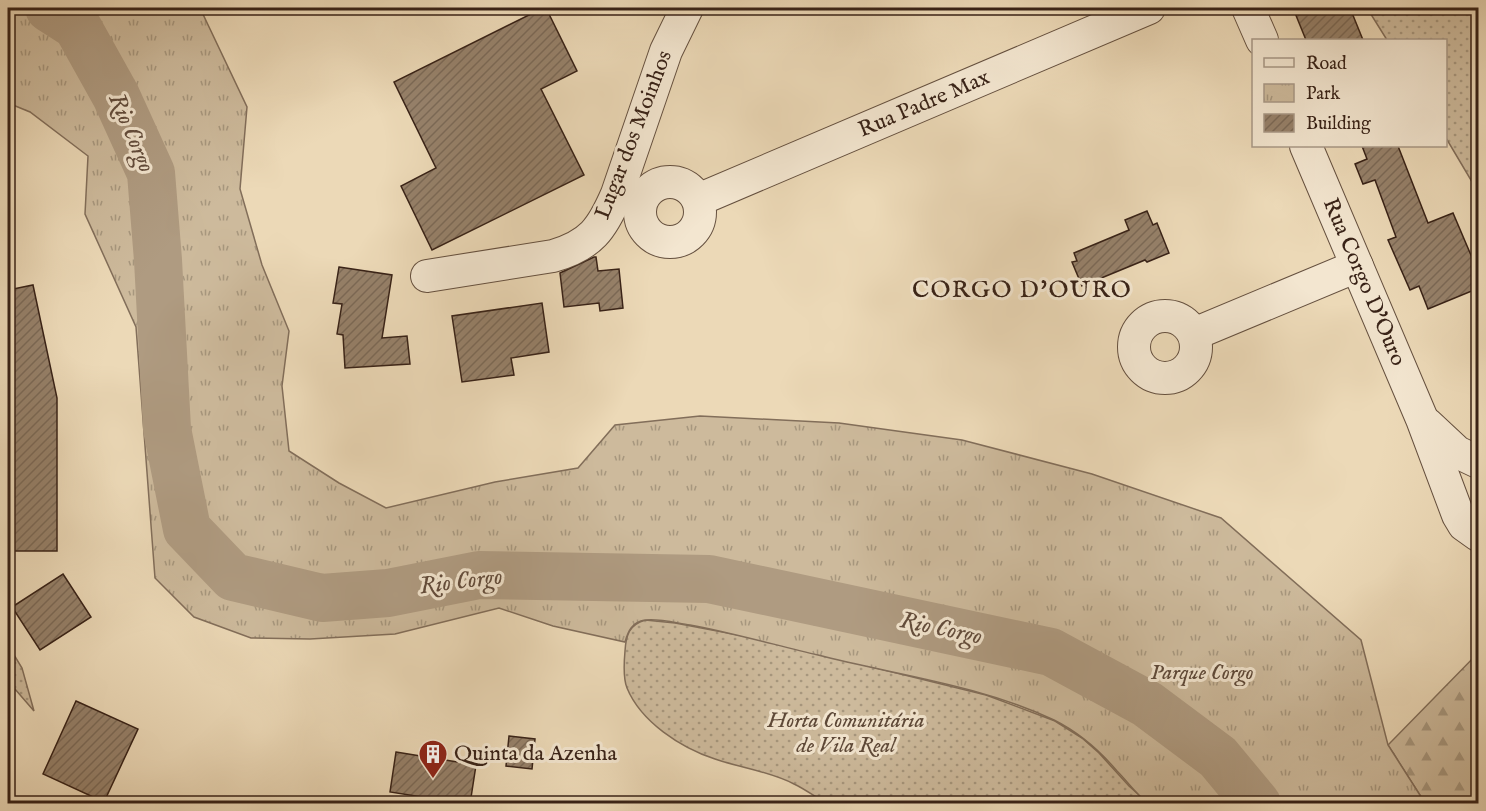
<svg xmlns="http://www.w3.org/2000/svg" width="1486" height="811" viewBox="0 0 1486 811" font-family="'IM FELL English',serif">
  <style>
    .grass { fill: url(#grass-dots); stroke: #826e5a; stroke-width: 1.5 }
    .forest { fill: url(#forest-firs); stroke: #826e5a; stroke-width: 1.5 }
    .park { fill: url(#park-tufts); stroke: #826e5a; stroke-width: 1.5 }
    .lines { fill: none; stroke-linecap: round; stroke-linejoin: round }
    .stream { stroke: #7f6b57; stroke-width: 8 }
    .river { stroke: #af9b81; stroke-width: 48 }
    .building { fill: url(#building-hatch); stroke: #382217; stroke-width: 1.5 }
    .minor-casing { stroke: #65503f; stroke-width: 34 }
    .minor { stroke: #f3e6d0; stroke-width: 32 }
    .labels { text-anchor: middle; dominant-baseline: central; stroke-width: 6; stroke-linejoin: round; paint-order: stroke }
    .street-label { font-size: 22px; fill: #382217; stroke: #f3e6d0 }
    .park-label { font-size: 22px; font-style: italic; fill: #5d4838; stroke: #f3e6d0 }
    .poi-label { font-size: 22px; fill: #382217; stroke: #f3e6d0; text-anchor: start }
    .water-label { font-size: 24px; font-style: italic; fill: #624c3c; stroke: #f3e6d0 }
    .neighbourhood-label { font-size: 24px; letter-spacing: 1.5px; fill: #382217; stroke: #f3e6d0 }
  </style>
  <defs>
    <pattern id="grass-dots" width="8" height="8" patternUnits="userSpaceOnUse" patternTransform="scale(1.5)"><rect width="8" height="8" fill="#cdba9c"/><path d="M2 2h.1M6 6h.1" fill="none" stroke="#a7977e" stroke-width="1.8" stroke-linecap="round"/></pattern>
    <pattern id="forest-firs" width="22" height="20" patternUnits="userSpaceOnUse" patternTransform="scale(1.5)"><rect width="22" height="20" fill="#cdba9c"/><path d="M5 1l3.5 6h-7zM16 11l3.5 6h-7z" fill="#a7977e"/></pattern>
    <pattern id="park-tufts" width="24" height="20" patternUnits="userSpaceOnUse" patternTransform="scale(1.5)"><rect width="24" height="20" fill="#cdba9c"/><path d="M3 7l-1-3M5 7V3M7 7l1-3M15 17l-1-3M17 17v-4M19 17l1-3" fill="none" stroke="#a7977e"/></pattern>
    <pattern id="building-hatch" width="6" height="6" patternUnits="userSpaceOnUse" patternTransform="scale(1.5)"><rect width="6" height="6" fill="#96816a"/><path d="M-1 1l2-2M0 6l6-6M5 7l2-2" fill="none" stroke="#7b6956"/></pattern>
  </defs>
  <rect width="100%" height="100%" fill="#ecd9b7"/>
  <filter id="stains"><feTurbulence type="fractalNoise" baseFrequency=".00333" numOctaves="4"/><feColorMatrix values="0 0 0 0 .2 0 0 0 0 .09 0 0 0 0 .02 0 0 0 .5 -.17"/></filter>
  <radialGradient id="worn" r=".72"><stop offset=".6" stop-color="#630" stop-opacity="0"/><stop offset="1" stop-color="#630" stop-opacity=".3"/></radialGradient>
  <g class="grass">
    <path d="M1367 8H1478V192L1446 138V40H1387Z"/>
    <path d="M645 620 675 623 754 638 986 695 1055 721 1082 738 1099 753 1129 786 1148 803H826C815 797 805 789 794 784 769 771 741 768 715 759 681 748 641 722 627 688 623 678 624 662 625 651 626 635 629 625 645 620Z"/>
    <path d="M8 645 22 668 34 711 8 681Z"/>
  </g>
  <path class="forest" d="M1478 653V803H1425L1388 745Z"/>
  <path class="park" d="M8 8H200L247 107 240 189 262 265 289 331 282 386 289 451 339 483 386 508 495 482 578 468 615 425 700 416 839 423 962 440 1092 474 1221 518 1361 640 1388 745 1425 803H1148C1136 794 1128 782 1117 771 1100 751 1078 732 1054 720 980 685 896 675 818 655 775 645 733 633 690 625 676 623 659 618 645 620 632 622 628 631 625 642L553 626 499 608 395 634 310 639 251 638 194 617 155 578 136 327 85 214 88 156 30 112 8 103Z"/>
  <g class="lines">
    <path class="stream" d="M58 14 70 8"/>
    <path class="river" d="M49 8 77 26 116 96 151 173 158 260 167 429 187 529 233 577 322 598 388 593 479 575 709 579 1051 652 1147 704 1218 757 1257 804"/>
  </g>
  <g class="building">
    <path d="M543 8H546L577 71 541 89 584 175 432 250 401 186 436 168 394 82Z"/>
    <path d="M1293 8H1350L1363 40H1306Z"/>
    <path d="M1362 146H1398L1428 223 1453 213 1479 274V288L1428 309 1419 286 1410 290 1388 240 1396 237 1375 180 1363 184 1355 164 1367 159Z"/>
    <path d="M1147 211 1153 225 1157 223 1169 253 1147 262 1145 260 1082 286 1072 262 1077 261 1074 253 1129 230 1125 220Z"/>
    <path d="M594 257H596L598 271 619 269 623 308 600 311 599 303 564 307 560 273Z"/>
    <path d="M339 267 392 275 382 338 407 336 410 364 345 368 343 335 337 334 342 304 333 303Z"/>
    <path d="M33 285 57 398V551H8V290Z"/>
    <path d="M542 303 549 352 511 358 514 375 462 382 452 316Z"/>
    <path d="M63 574 91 617 40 650 12 607Z"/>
    <path d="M76 701 138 729 104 802 43 774Z"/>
    <path d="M509 736 535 739 532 769 506 766Z"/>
    <path d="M396 752 476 765 470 804H447V801L390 792Z"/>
  </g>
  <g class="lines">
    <g class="minor-casing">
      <g id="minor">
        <path d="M1248 8 1262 40"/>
        <path d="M1306 146 1422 419 1458 515 1464 525 1478 535"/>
        <circle cx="670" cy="212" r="30"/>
        <path d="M698 200 1149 8"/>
        <path d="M427 276 553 256C591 245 602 229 617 194L666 51 687 8"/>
        <circle cx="1165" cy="347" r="31"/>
        <path d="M1194 334 1357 266"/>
        <path d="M1427 424 1457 452 1478 462"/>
      </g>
    </g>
    <use href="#minor" class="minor"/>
  </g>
  <defs>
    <g id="building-pin" transform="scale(1.5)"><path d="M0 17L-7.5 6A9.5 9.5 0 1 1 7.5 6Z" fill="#8f2418" stroke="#f3e6d0"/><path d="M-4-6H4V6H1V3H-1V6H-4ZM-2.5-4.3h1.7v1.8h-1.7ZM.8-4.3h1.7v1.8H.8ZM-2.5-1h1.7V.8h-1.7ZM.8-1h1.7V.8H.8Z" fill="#fff"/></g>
  </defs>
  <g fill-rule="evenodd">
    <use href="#building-pin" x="433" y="754"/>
  </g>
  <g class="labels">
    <g class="street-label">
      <text transform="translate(924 104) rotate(-23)">Rua Padre Max</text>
      <text transform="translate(634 135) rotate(-69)">Lugar dos Moinhos</text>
      <text transform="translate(1364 282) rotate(67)">Rua Corgo D'Ouro</text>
    </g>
    <g class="park-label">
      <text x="1202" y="673">Parque Corgo</text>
      <text x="846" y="721">Horta Comunitária<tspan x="846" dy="25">de Vila Real</tspan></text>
    </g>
    <g class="poi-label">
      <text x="454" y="754">Quinta da Azenha</text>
    </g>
    <g class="water-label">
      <text transform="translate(131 133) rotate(67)">Rio Corgo</text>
      <text transform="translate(461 582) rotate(-7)">Rio Corgo</text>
      <text transform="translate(941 629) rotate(12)">Rio Corgo</text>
    </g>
    <g class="neighbourhood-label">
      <text x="1022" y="290">CORGO D'OURO</text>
    </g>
  </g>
  <rect width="1486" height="811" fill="none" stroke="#ecd9b7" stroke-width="30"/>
  <rect x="9" y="9" width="1468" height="793" fill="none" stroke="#382217" stroke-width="3"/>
  <rect x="15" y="15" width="1456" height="781" fill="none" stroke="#382217" stroke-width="1.5"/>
  <rect x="1252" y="39" width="195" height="108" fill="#f3e6d0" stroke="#a89886" stroke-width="1.5"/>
  <rect x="1264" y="58" width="30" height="9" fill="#f3e6d0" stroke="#a89886" stroke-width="1.5"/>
  <text x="1306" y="69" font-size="18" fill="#382217">Road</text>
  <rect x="1264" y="84" width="30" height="18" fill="url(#park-tufts)" stroke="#a89886" stroke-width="1.5"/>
  <text x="1306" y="99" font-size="18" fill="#382217">Park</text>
  <rect x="1264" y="114" width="30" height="18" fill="url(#building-hatch)" stroke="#a89886" stroke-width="1.5"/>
  <text x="1306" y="129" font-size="18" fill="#382217">Building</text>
  <rect width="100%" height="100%" filter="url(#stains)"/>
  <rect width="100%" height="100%" fill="url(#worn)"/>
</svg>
